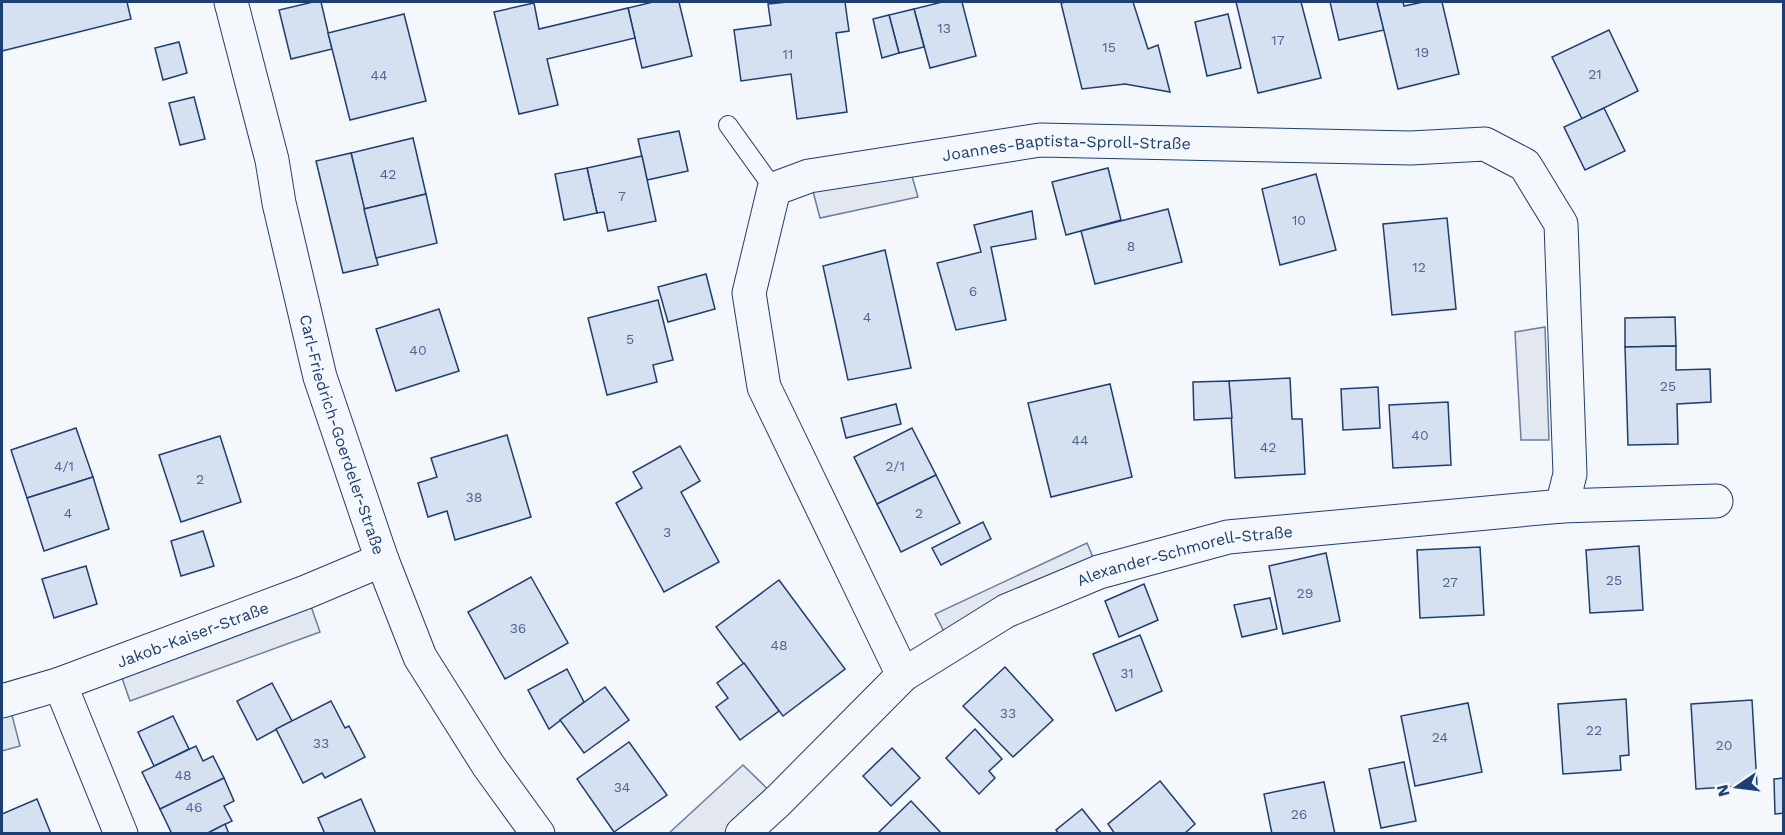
<svg xmlns="http://www.w3.org/2000/svg" width="1785" height="835" viewBox="0 0 1785 835" font-family="'Work Sans',sans-serif">
  <style>
    .parking { fill: #e3e8f0; stroke: #687fa3; stroke-width: 1.5 }
    .building { fill: #d5e0f0; stroke: #1d3f73; stroke-width: 1.5 }
    .lines { fill: none; stroke-linecap: round; stroke-linejoin: round }
    .lane-casing { stroke: #1d3f73; stroke-width: 20 }
    .street-casing { stroke: #1d3f73; stroke-width: 35 }
    .lane { stroke: #f4f7fb; stroke-width: 18 }
    .street { stroke: #f4f7fb; stroke-width: 33 }
    .labels { text-anchor: middle; dominant-baseline: central; stroke-width: 4.5; stroke-linejoin: round; paint-order: stroke }
    .number-label { font-size: 14px; fill: #4b6792 }
    .street-label { font-size: 16px; fill: #1d3f73; stroke: #f4f7fb }
  </style>
  <rect width="100%" height="100%" fill="#f4f7fb"/>
  <g class="parking">
    <path d="M907 159 918 197 820 218 809 176Z"/>
    <path d="M1545 327 1549 440H1521L1515 332Z"/>
    <path d="M1087 543 1099 572 951 645 935 614Z"/>
    <path d="M306 592 320 632 130 701 116 661Z"/>
    <path d="M8 700 20 746 2 751V701Z"/>
    <path d="M743 765 779 800 742 833 668 834Z"/>
  </g>
  <g class="building">
    <path d="M2 2H127L131 19 2 51Z"/>
    <path d="M313 2H321L332 49 291 59 279 10Z"/>
    <path d="M653 2H679L692 56 642 68 628 8Z"/>
    <path d="M788 2H845L849 31 836 33 847 112 797 119 791 74 741 81 734 30 771 25 768 4Z"/>
    <path d="M942 2H962L976 56 930 68 914 9Z"/>
    <path d="M1066 2H1133L1148 49 1158 45 1170 92 1125 84 1082 89 1061 3Z"/>
    <path d="M1236 2H1301L1321 78 1258 93Z"/>
    <path d="M1330 2H1377L1384 30 1339 40Z"/>
    <path d="M1377 2H1403L1404 6 1423 2H1442L1459 74 1398 89Z"/>
    <path d="M534 3 539 29 628 8 635 38 547 59 558 105 519 114 494 12Z"/>
    <path d="M914 9 924 47 899 53 889 15Z"/>
    <path d="M404 14 426 101 350 120 328 33Z"/>
    <path d="M1228 14 1241 68 1207 76 1195 22Z"/>
    <path d="M889 15 899 53 882 58 873 19Z"/>
    <path d="M1609 30 1638 91 1582 119 1552 57Z"/>
    <path d="M179 42 187 73 163 80 155 48Z"/>
    <path d="M194 97 205 139 180 145 169 103Z"/>
    <path d="M1604 108 1625 151 1585 170 1564 127Z"/>
    <path d="M679 131 688 171 647 180 638 139Z"/>
    <path d="M413 138 426 194 364 209 351 153Z"/>
    <path d="M351 153 378 265 343 273 316 161Z"/>
    <path d="M642 156 656 221 608 231 604 212 597 213 587 168Z"/>
    <path d="M587 168 597 213 564 220 555 174Z"/>
    <path d="M1108 168 1121 220 1066 235 1052 182Z"/>
    <path d="M1316 174 1336 250 1280 265 1262 189Z"/>
    <path d="M426 194 437 243 376 258 364 209Z"/>
    <path d="M1168 209 1182 262 1095 284 1081 231Z"/>
    <path d="M1032 211 1036 239 991 247 1006 320 956 330 937 263 981 252 974 225Z"/>
    <path d="M1447 218 1456 309 1392 315 1383 224Z"/>
    <path d="M885 250 911 368 848 380 823 266Z"/>
    <path d="M706 274 715 309 668 322 658 287Z"/>
    <path d="M658 300 673 360 653 365 657 382 607 395 588 318Z"/>
    <path d="M439 309 459 371 396 391 376 329Z"/>
    <path d="M1675 317 1676 346 1625 347V318Z"/>
    <path d="M1676 346V370L1710 369 1711 402 1677 404 1678 444 1628 445 1625 347Z"/>
    <path d="M1290 378 1292 419H1302L1305 474 1235 478 1229 381Z"/>
    <path d="M1229 381 1232 418 1194 420 1193 382Z"/>
    <path d="M1110 384 1132 477 1051 497 1028 403Z"/>
    <path d="M1378 387 1380 428 1343 430 1341 389Z"/>
    <path d="M1448 402 1451 465 1393 468 1389 405Z"/>
    <path d="M896 404 901 424 846 438 841 418Z"/>
    <path d="M76 428 93 477 27 498 11 450Z"/>
    <path d="M912 428 936 475 877 504 854 457Z"/>
    <path d="M507 435 531 517 455 540 447 511 428 517 418 483 437 477 431 458Z"/>
    <path d="M220 436 241 502 181 522 159 455Z"/>
    <path d="M680 446 700 481 681 492 719 562 664 592 616 503 642 488 633 472Z"/>
    <path d="M936 475 960 523 901 552 877 504Z"/>
    <path d="M93 477 109 529 44 551 27 498Z"/>
    <path d="M983 522 991 539 941 565 932 548Z"/>
    <path d="M203 531 214 566 181 576 171 541Z"/>
    <path d="M1639 546 1643 610 1590 613 1586 550Z"/>
    <path d="M1480 547 1484 615 1420 618 1417 550Z"/>
    <path d="M1326 553 1340 621 1283 634 1269 566Z"/>
    <path d="M86 566 97 604 54 618 42 579Z"/>
    <path d="M531 577 568 643 505 679 468 612Z"/>
    <path d="M779 580 845 669 783 716 716 627Z"/>
    <path d="M1144 584 1158 620 1119 637 1105 601Z"/>
    <path d="M1270 598 1277 629 1242 637 1234 605Z"/>
    <path d="M1140 635 1162 691 1116 711 1093 654Z"/>
    <path d="M744 663 779 711 740 740 716 707 728 698 717 683Z"/>
    <path d="M1005 667 1053 720 1013 757 963 706Z"/>
    <path d="M567 669 584 702 549 729 528 690Z"/>
    <path d="M272 683 292 721 257 740 237 701Z"/>
    <path d="M605 687 629 720 584 753 560 720Z"/>
    <path d="M1626 699 1629 755 1620 756 1621 770 1563 774 1558 704Z"/>
    <path d="M1752 700 1757 785 1696 789 1691 704Z"/>
    <path d="M331 701 345 728 349 726 365 757 325 778 322 773 303 783 276 729Z"/>
    <path d="M1468 703 1482 772 1415 786 1401 716Z"/>
    <path d="M173 716 189 749 154 766 138 732Z"/>
    <path d="M975 729 1002 759 989 771 995 778 979 794 946 758Z"/>
    <path d="M629 742 667 795 614 832 577 779Z"/>
    <path d="M196 746 203 761 213 756 224 778 160 809 142 772Z"/>
    <path d="M892 748 920 778 891 806 863 776Z"/>
    <path d="M1404 762 1416 821 1381 828 1369 769Z"/>
    <path d="M224 778 234 801 224 806 232 821 206 834H172L160 809Z"/>
    <path d="M1784 778V813L1775 814 1774 779Z"/>
    <path d="M1160 781 1195 824 1184 834H1115L1108 824Z"/>
    <path d="M1324 782 1335 834H1272L1264 794Z"/>
    <path d="M37 799 51 834H2V814Z"/>
    <path d="M361 799 376 834H325L318 818Z"/>
    <path d="M911 801 942 834H877Z"/>
    <path d="M1082 809 1102 834H1059L1056 830Z"/>
    <path d="M225 824 229 834H206Z"/>
  </g>
  <g class="lines">
    <g class="lane-casing">
      <path id="lane" d="M728 125 774 189"/>
    </g>
    <g class="street-casing">
      <g id="street">
        <path id="s1" d="M231 2 272 160 279 203 320 377 382 560 420 657 488 765 538 834"/>
        <path id="s2" d="M903 675 764 387 749 293 774 189 809 176 1040 140 1411 148 1485 144 1525 165 1561 224 1570 474 1562 506"/>
        <path d="M60 684 121 834"/>
        <path id="s3" d="M2 701 60 684 306 592 382 560"/>
        <path id="s4" d="M742 834 779 800 903 675 1006 611 1099 572 1228 537 1562 506 1716 501"/>
      </g>
    </g>
    <use href="#lane" class="lane"/>
    <use href="#street" class="street"/>
  </g>
  <g class="labels">
    <g class="number-label">
      <text x="944" y="28">13</text>
      <text x="1278" y="40">17</text>
      <text x="1109" y="47">15</text>
      <text x="1422" y="52">19</text>
      <text x="788" y="54">11</text>
      <text x="1595" y="74">21</text>
      <text x="379" y="75">44</text>
      <text x="388" y="174">42</text>
      <text x="622" y="196">7</text>
      <text x="1299" y="220">10</text>
      <text x="1131" y="246">8</text>
      <text x="1419" y="267">12</text>
      <text x="973" y="291">6</text>
      <text x="867" y="317">4</text>
      <text x="630" y="339">5</text>
      <text x="418" y="350">40</text>
      <text x="1668" y="386">25</text>
      <text x="1420" y="435">40</text>
      <text x="1080" y="440">44</text>
      <text x="1268" y="447">42</text>
      <text x="64" y="466">4/1</text>
      <text x="895" y="466">2/1</text>
      <text x="200" y="479">2</text>
      <text x="474" y="497">38</text>
      <text x="68" y="513">4</text>
      <text x="919" y="513">2</text>
      <text x="667" y="532">3</text>
      <text x="1614" y="580">25</text>
      <text x="1450" y="582">27</text>
      <text x="1305" y="593">29</text>
      <text x="518" y="628">36</text>
      <text x="779" y="645">48</text>
      <text x="1127" y="673">31</text>
      <text x="1008" y="713">33</text>
      <text x="1594" y="730">22</text>
      <text x="1440" y="737">24</text>
      <text x="321" y="743">33</text>
      <text x="1724" y="745">20</text>
      <text x="183" y="775">48</text>
      <text x="622" y="787">34</text>
      <text x="194" y="807">46</text>
      <text x="1299" y="814">26</text>
    </g>
    <g class="street-label">
      <text stroke="none"><textPath href="#s2" startOffset="819">Joannes-Baptista-Sproll-Straße</textPath></text>
      <text stroke="none"><textPath href="#s1" startOffset="447">Carl-Friedrich-Goerdeler-Straße</textPath></text>
      <text stroke="none"><textPath href="#s4" startOffset="536">Alexander-Schmorell-Straße</textPath></text>
      <text stroke="none"><textPath href="#s3" startOffset="202">Jakob-Kaiser-Straße</textPath></text>
    </g>
  </g>
  <rect width="1785" height="835" fill="none" stroke="#1d3f73" stroke-width="6"/>
  <g transform="translate(1737 787) rotate(256)" stroke="#f4f7fb" stroke-width="4.5" paint-order="stroke">
  <path d="M0-4.5L10 22L0 15L-10 22Z" fill="#1d3f73"/>
  <text y="-9" font-size="16" font-weight="bold" text-anchor="middle" fill="#1d3f73">N</text>
  </g>
</svg>
